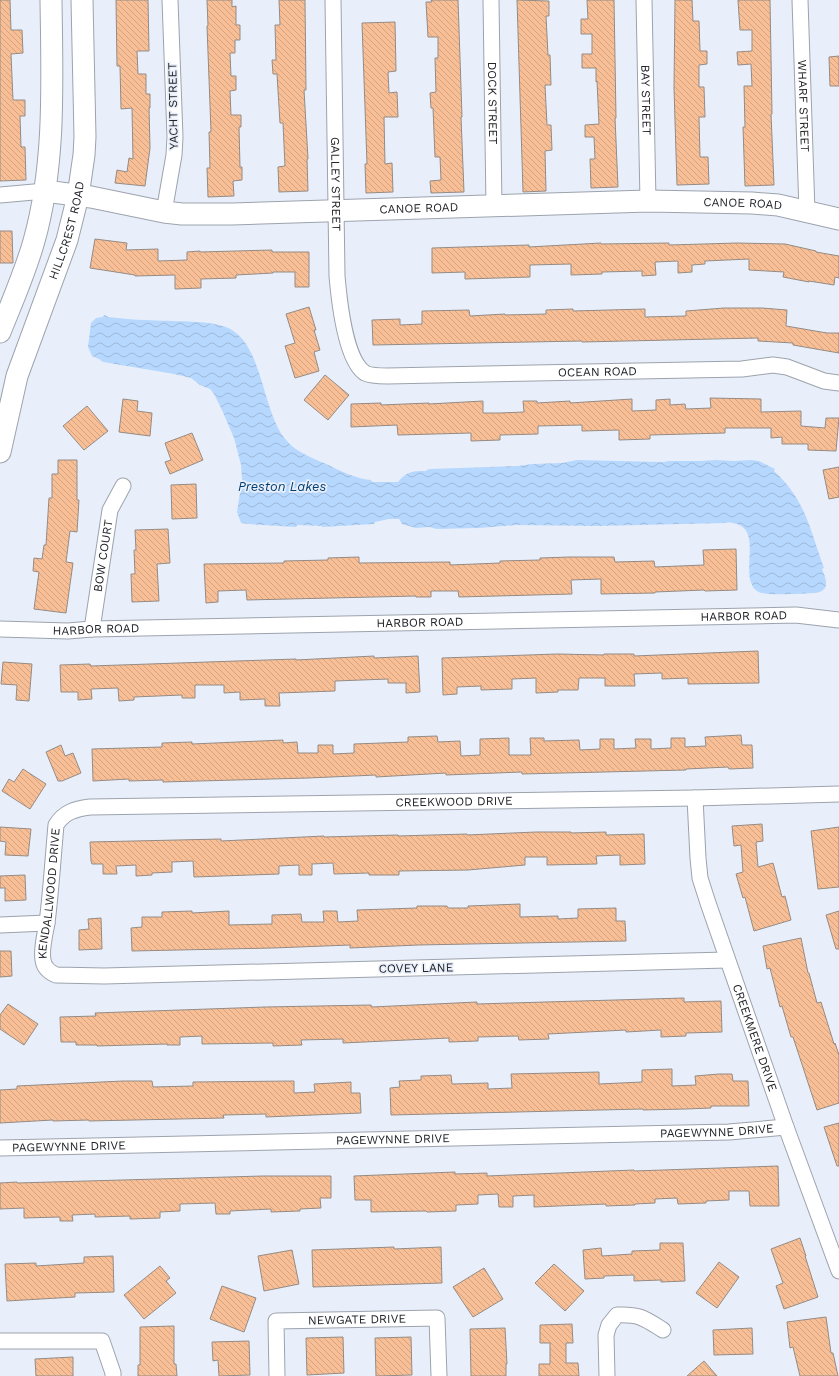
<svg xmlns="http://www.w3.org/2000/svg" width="839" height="1376" viewBox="0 0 839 1376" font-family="'Work Sans',sans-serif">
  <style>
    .water { fill: url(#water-waves) }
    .building { fill: url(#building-back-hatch); stroke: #958b84 }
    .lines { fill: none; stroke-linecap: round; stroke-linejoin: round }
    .street-casing { stroke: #9da3ad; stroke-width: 17 }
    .secondary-casing { stroke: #9da3ad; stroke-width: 23 }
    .street { stroke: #fff; stroke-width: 15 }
    .secondary { stroke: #fff; stroke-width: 21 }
    .labels { text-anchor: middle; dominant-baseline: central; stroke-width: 3.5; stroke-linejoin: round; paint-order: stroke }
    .street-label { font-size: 12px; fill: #222428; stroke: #e9effa }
    .water-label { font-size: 13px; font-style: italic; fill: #003e73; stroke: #e9effa }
  </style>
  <defs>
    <pattern id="water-waves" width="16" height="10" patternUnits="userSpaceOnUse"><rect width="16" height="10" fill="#b7d8fe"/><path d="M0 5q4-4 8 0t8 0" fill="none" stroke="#9db9da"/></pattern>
    <pattern id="building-back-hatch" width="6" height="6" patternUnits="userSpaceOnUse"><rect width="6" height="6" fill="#f8bf97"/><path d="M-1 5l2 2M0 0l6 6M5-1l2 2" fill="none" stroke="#d4a482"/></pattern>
  </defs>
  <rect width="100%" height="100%" fill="#e9effa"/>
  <path class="water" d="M105 315 108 317C121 318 134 320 147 320 170 322 215 319 232 330 264 350 262 413 287 441 296 452 313 458 326 464 339 470 356 479 371 480L372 482H398C407 471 413 471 426 471L427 470 429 469 518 466 532 464 562 463 577 460 664 462 668 461H700L716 460 734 461 751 460 759 461 775 469 774 471C806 500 810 530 824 568L822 569C826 579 831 590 816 593 804 593 765 597 757 591 738 577 763 533 737 524 732 523 730 522 725 523L597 526 516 525 479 528 437 529 429 527 416 528 402 524 399 519H389L375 522 374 524 322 527V526L297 525 296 527 248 524 241 523 237 512 242 480 241 465 234 438 222 410 214 394 210 389 200 385 191 378 174 374 103 362 100 360H101L92 356 88 347 91 323 96 318 103 317V316Z"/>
  <g class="building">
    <path d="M0 0H10L11 30H22L23 53 11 54 13 100H25V116H20L21 147H25L26 180 0 181Z"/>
    <path d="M116 0H148L149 51H137L138 74H146V94H150V108H149L150 148 145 186 115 183 117 170 127 172 129 158 133 159 132 108 121 109 120 66H117Z"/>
    <path d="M207 0H232V7L236 6V25H240V40H235V53H230L231 76H236V90L230 91 231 115H241V127H239L240 167H242V180L233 181 234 196 208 197 207 168H210L209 132H211L207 26H208Z"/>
    <path d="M279 0H305L306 90H304L308 159H307L308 191 279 192 278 167 285 166 283 123H280L277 74H273L272 60H276L275 25H280Z"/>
    <path d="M431 0H458L462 117H461L464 192 431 193 430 181 441 180 440 157H435L433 108H431L430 93 436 92 435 58H438V37H428L426 2H432Z"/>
    <path d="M517 0 549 1V16H546L548 55H550L551 85H545L547 125H551L552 150 545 151 546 191 523 192Z"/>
    <path d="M587 0H614L616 118H615L618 187 591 188 590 159H595L594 137H585V125L599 124 597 81 596 82V68H582V54H592V34H581V19H588Z"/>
    <path d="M675 0H692L693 21H699L700 51H707V64L699 65V87H704L705 117H699L700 157H708L709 184 677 185 674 88Z"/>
    <path d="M738 0H770L772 114H771L774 185 745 186 743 127H745L744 86H752L751 64 738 65 737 52 752 51V30H740Z"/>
    <path d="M395 22 396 71 388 72 389 93 397 92 398 117H384L385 164 392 163 393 192 366 193 365 164H367L362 23Z"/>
    <path d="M839 56V86H830L829 57Z"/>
    <path d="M0 231H12L13 263H0Z"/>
    <path d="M95 239 127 243 126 250 158 249V261L187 260V252L200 251V252L272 250V252H309V287H295V272H273V273L236 275V278L201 279V288L175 289V275L135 276V275L90 268Z"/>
    <path d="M601 243V244L669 243V245L737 243 785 244 816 251V252L839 256V278L835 277 834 285 809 281V282L783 277 784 272 749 270V259L705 261V264L692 265V272L678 273V261L655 262 656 275 642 276V271L602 272V274L571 275V264L530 265V277L465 279V272L432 273V248L529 245V247Z"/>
    <path d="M309 307 316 330H314L320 350 314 352 319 371 295 378 285 346 295 343 286 314Z"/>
    <path d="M724 308H762L787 310 786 326 827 333H839V353L793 345V343L758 341V338L582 342V341L373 345 372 320 400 319V325L422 324V311L469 310 470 316 505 314V315L546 314V310L573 309V311L645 309V317L686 316V311Z"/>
    <path d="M325 375 349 395 328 420 304 400Z"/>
    <path d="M710 398 761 399V412L801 411V426L825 428 826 418H839L836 451 808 450V444H782V437L771 438V428H725V433L650 435V439L619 440V430L582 431V425L538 426V434L500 435V440L471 441V433L398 435 397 425 351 427V404L381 403V405L429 403V404L483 401V413H500L524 412 523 401H537V403L570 401V403L632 399V411L656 410V400L670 399V405L685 404 686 409 711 408Z"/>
    <path d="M123 399 138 401 137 411 152 413 150 436 119 432Z"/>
    <path d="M87 406 108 431 84 450 63 426Z"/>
    <path d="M192 433 203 460 170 474 165 462 171 460 165 443Z"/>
    <path d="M58 460H77V500H79L77 532 70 531 66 562 73 563 66 613 34 609 39 572 33 571 34 558 42 559 44 545H46L49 498H52V474H58Z"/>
    <path d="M839 467V497L829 499 823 470Z"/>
    <path d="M196 484 197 518 172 519 171 485Z"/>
    <path d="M168 529 170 563 157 564 159 601 132 602 131 574H135L134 550H136L135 530Z"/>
    <path d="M736 549 737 590 705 591 704 590 655 592V593L601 594V579L571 580 572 594 459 597 458 591H431V597H416V596L247 600 246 590 218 591V602L206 603 204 564 284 563V561L328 560V558L359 557V563L450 562V565L500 563V561L540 560V558L570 557H614L615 562 654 561 655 567 704 565 703 550Z"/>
    <path d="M758 651 759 683 688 684V678L662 679V673L634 674 635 686H605V678H579L578 690H558V692L536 693V678L512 679V689L481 690V686L457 687V694L443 695 442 658 557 654 604 655V654H634V656Z"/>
    <path d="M374 656V658L418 656 420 692 406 693V683H388V679L335 681V691L279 693 280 706H265V699L240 700V692L224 693V685H195V698H182V695L134 697V700L119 701 118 688 91 689 92 699 78 700V692H61L60 665 90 664 91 666 296 659V660Z"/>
    <path d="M3 662 32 664 29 701 16 700 17 685 1 684Z"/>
    <path d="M741 735 742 745H752L753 768 729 769 728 767 686 769V770L522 774V772L446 775V773L376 777V775L308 778 163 782V780L129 781V779L93 781 92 749 162 747V743L192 742V744L283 740V743L297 742 298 753H318V745H333V754L354 753V744L408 742V737L437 736 438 742 460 741 461 756 480 755V739L509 738V755H531L530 738H544V741L579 740 580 750 600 749V739H614V749L636 748 635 739H651V749L671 748V738H685V747L706 746 705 737Z"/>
    <path d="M61 745 65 756 73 753 81 773 62 781H58L46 752Z"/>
    <path d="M23 769 46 784 30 809 2 791 9 779 14 782Z"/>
    <path d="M762 824 763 841 756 842 758 867 773 863 782 897 785 896 791 920 754 931 745 897 743 898 736 874 743 872 741 845 734 846 732 826Z"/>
    <path d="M0 827 31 829 28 856 5 855 6 842 0 841Z"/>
    <path d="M839 827V887L818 889 811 831Z"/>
    <path d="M536 832H571V833L606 832V835L644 834 645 864 620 865V855L596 856 597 864 547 865V857H525V865L468 870 399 871V875H369V873L334 874 333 863 312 864V875H299V865L279 866V874L194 877 193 861 172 862V872L152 873V875L136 876V865L116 866 117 874H103V864H92L91 861 90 842 221 839V841L324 836V837L398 835V836L467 834V835Z"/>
    <path d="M25 875 26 900 5 901V888H0V876Z"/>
    <path d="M520 904V917L558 916V919L578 918V909L616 908V921H625L626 941 418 945 350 948V945L273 948 132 951 131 928 142 927V917H162V912L192 911V913L229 911V925L272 924V915L301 914 302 922H324L323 911H337L338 922 358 921 357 910 417 908V906H447L448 908H468V906Z"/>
    <path d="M839 911V949H836L826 915Z"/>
    <path d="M101 918 102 949 79 950V930L89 929 88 919Z"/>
    <path d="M801 938 808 973H809L817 1003 821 1002 834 1044 835 1043 839 1055V1103L817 1110 793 1037H791L782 1006 780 1007 770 968 767 969 763 946Z"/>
    <path d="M0 951H11L12 976 0 977Z"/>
    <path d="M684 998V1002L721 1001 722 1032 686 1033V1036L661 1037V1030L626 1032V1030L548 1034 549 1039 519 1040 518 1036 478 1037V1041L449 1042V1038L343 1043V1039L301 1040 302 1045 273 1046V1043L202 1044V1036L180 1037V1045H167V1044L97 1046V1045H76V1042H61L60 1017 96 1016 95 1013 265 1007 371 1005 372 1007 477 1002V1004Z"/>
    <path d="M8 1004 38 1024 24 1045 0 1029V1015Z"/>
    <path d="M672 1069V1086L696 1085 695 1076 719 1074H732L733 1081H748L749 1106H711V1108L686 1109 643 1110V1109L391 1115 390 1088 400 1087 399 1081 421 1080V1076L451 1075 452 1084 488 1083V1089L512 1088 511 1074 599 1072V1084L642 1082V1070Z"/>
    <path d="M123 1081H152L153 1087 193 1086V1082L294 1081V1093L315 1092 314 1084 351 1082V1093H360L361 1113 266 1117V1114L223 1115 224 1118 89 1121V1120L53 1121V1120L0 1123V1090L17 1089V1086Z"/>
    <path d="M839 1123V1166H837L824 1127Z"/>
    <path d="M778 1166 779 1206H750L749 1191H729V1200L706 1201V1203L678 1204 677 1198 655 1199V1203L635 1204V1205L606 1206V1204L534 1207V1195L513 1196V1207H499L498 1194 478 1195V1204L456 1205V1211L427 1212 426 1211 371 1212V1200H355L354 1176 455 1172V1174L487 1173V1176L634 1170V1171Z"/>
    <path d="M263 1176H331V1198H320L321 1208 300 1209V1211L271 1212V1209L230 1211V1214H216L215 1203 180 1204V1211L160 1212V1218L130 1219V1216L95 1217V1214L72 1215 73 1221H60V1217L24 1218V1208L0 1209V1183L17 1182V1183Z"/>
    <path d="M800 1238 806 1256H805L818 1297 784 1309 776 1286 783 1283 771 1249Z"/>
    <path d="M660 1243H683L685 1281 661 1282V1280L634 1281V1275L604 1276V1278L585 1279 583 1250 601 1248 602 1256 632 1254V1251L660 1250Z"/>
    <path d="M394 1247V1249L441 1247 442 1283 313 1287 312 1250Z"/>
    <path d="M292 1250 299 1284 264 1291 258 1256Z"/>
    <path d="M113 1256 114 1292 75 1293V1297L7 1301 5 1264 36 1263V1266L84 1263V1257Z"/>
    <path d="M719 1262 739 1277 717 1308 696 1293Z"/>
    <path d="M554 1264 584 1291 565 1311 535 1283Z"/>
    <path d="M160 1266 170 1278 166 1281 176 1293 144 1319 124 1295Z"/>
    <path d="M484 1268 503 1299 473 1317 453 1287Z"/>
    <path d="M222 1286 256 1298 244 1332 210 1319Z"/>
    <path d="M826 1317 831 1353H833L838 1376H800L793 1347 790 1348 787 1322Z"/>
    <path d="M572 1324 573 1343H566V1363H578L579 1376H539V1364H550V1343H540V1325Z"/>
    <path d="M174 1326V1364H176L177 1376H138V1365H140V1327Z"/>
    <path d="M505 1328 507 1364H506V1376H471L470 1329Z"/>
    <path d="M752 1328 753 1354 714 1355 713 1330Z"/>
    <path d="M343 1337 344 1373 307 1375 306 1338Z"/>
    <path d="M411 1337 412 1375 376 1376 375 1338Z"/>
    <path d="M249 1341 250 1375 219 1376 218 1360 213 1361 212 1342Z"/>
    <path d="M73 1357V1376H36L35 1359Z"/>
    <path d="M704 1361 717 1376H687Z"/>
  </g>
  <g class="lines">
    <g class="street-casing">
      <g id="street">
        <path id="s1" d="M333 0 337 276C339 299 345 360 365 373 371 376 381 376 387 376L742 369 773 365 787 367 824 381 839 383"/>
        <path id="s2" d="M491 0 494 207"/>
        <path id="s3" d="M644 0 648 201"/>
        <path id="s4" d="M800 0 807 212"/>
        <path d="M0 195 45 191"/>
        <path d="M164 212 174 155 175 137 170 0"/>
        <path id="s5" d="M0 629 68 631 92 629 796 615 839 620"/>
        <path id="s6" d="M92 629 110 510 123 486"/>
        <path id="s7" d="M695 798 698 858 700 878 708 903 786 1127 839 1271"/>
        <path d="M0 925 47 923"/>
        <path id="s8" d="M727 960 104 976 56 975C49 972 44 968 43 960 41 948 45 935 47 923 51 891 53 858 56 825 64 812 75 809 90 807L695 798 839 794"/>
        <path id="s9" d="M0 1148 729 1132 786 1127"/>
        <path d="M0 1341H102L113 1373V1376"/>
        <path id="s10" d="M277 1376 276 1321 437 1318 439 1376"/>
        <path d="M607 1376 606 1335 609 1325 617 1315C640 1314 644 1318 663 1330"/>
      </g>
    </g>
    <g class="secondary-casing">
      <g id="secondary">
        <path id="s11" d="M45 191 91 197 164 212 182 214H232L648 201 752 203 778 205 839 219"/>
        <path d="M0 332C12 302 25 273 34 241 56 163 52 80 51 0"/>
        <path id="s12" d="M0 452 17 376 67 240 78 196 84 155 85 137 82 0"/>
      </g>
    </g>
    <use href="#street" class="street"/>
    <use href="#secondary" class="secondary"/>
  </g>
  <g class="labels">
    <g class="street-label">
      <text stroke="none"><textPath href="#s3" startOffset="100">BAY STREET</textPath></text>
      <text stroke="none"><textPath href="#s2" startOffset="103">DOCK STREET</textPath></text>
      <text transform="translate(173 106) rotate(-91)">YACHT STREET</text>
      <text stroke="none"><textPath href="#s4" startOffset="106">WHARF STREET</textPath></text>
      <text stroke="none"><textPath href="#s1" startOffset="184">GALLEY STREET</textPath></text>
      <text stroke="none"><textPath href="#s11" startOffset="700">CANOE ROAD</textPath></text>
      <text stroke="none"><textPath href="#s11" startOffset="376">CANOE ROAD</textPath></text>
      <text stroke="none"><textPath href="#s12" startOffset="232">HILLCREST ROAD</textPath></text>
      <text stroke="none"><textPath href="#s1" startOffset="612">OCEAN ROAD</textPath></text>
      <text stroke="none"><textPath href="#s6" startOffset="74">BOW COURT</textPath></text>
      <text stroke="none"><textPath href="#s5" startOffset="744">HARBOR ROAD</textPath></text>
      <text stroke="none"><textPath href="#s5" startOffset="420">HARBOR ROAD</textPath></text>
      <text stroke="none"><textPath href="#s5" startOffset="96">HARBOR ROAD</textPath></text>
      <text stroke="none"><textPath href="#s8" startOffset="1232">CREEKWOOD DRIVE</textPath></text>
      <text stroke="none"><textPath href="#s8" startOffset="759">KENDALLWOOD DRIVE</textPath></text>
      <text transform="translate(416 968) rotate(-1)">COVEY LANE</text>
      <text stroke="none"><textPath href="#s7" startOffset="249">CREEKMERE DRIVE</textPath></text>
      <text stroke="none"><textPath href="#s9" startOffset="717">PAGEWYNNE DRIVE</textPath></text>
      <text stroke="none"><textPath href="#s9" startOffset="393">PAGEWYNNE DRIVE</textPath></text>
      <text stroke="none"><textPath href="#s9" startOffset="69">PAGEWYNNE DRIVE</textPath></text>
      <text stroke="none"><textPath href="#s10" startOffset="136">NEWGATE DRIVE</textPath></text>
    </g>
    <g class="water-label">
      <text x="282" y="486">Preston Lakes</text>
    </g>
  </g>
</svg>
